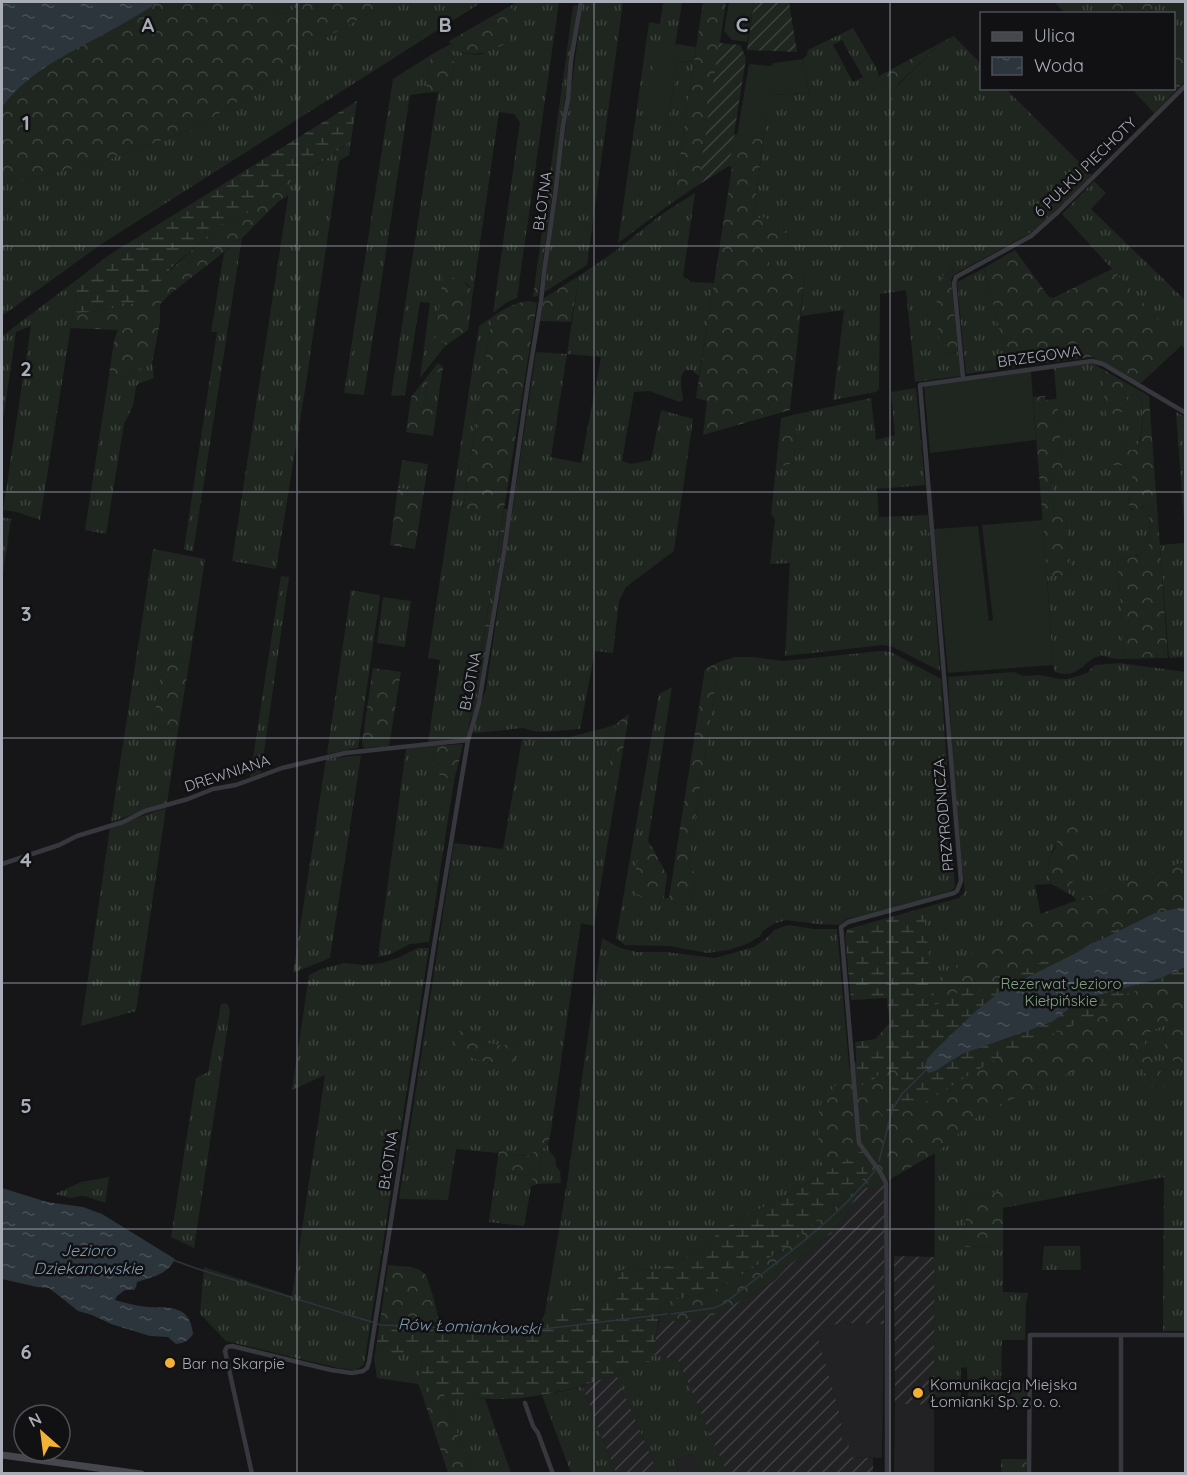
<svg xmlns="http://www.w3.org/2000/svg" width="1187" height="1475" viewBox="0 0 1187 1475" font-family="Quicksand,sans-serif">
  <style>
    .built { fill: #222225 }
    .industrial { fill: url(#industrial-furrows) }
    .grass { fill: url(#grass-tufts); fill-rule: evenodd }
    .forest { fill: url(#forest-crowns) }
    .wetland { fill: url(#wetland-marsh) }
    .garden { fill: url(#garden-furrows) }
    .pitch { fill: #1e261f }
    .water { fill: url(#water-ripples) }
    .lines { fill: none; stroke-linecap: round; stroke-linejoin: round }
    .stream { stroke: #2c353c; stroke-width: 1.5 }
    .street { stroke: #37383d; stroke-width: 4.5 }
    .secondary { stroke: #45474d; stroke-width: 7 }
    .grid { fill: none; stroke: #a8adb8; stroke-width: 1.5; stroke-opacity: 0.55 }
    .poi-dot { fill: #f2b134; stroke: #111113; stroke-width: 2 }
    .labels { text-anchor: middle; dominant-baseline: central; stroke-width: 5; stroke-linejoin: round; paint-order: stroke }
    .street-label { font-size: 15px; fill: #a8adb8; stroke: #111113 }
    .park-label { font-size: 15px; fill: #7fa381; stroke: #111113 }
    .poi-label { font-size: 15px; fill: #a8adb8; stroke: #111113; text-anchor: start }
    .water-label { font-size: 16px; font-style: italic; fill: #7f9bb3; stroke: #111113 }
    .grid-label { font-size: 20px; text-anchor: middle; font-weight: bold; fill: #a8adb8; stroke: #111113; stroke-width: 5; stroke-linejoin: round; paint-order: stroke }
  </style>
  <defs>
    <pattern id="industrial-furrows" width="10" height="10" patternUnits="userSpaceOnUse" patternTransform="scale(1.5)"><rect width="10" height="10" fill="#222225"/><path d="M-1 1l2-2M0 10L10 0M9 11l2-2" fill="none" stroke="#3f3f43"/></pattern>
    <pattern id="grass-tufts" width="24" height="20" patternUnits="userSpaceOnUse" patternTransform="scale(1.5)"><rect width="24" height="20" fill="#1e261f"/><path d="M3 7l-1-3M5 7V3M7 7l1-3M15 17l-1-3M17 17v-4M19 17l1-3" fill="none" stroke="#3c433d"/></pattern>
    <pattern id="forest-crowns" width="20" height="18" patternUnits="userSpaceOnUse" patternTransform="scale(1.5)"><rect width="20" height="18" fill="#1e261f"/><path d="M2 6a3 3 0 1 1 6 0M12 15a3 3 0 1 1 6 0" fill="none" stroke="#3c433d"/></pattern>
    <pattern id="wetland-marsh" width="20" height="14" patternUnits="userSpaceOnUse" patternTransform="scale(1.5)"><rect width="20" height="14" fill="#1e261f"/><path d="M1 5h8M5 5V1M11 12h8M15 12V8" fill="none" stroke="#3c433d"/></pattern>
    <pattern id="garden-furrows" width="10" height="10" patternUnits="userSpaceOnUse" patternTransform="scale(1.5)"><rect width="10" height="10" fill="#1e261f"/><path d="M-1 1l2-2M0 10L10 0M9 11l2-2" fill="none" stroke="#3c433d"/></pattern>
    <pattern id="water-ripples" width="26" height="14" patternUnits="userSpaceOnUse" patternTransform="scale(1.5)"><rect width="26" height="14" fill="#2c353c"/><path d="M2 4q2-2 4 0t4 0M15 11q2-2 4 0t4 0" fill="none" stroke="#485056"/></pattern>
  </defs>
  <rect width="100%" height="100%" fill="#161618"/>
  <g class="built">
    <path d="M841 1323 884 1324 882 1458 847 1457 846 1445 842 1441 841 1418 816 1335 829 1326Z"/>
    <path d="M895 1404 934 1405V1473H894Z"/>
    <path d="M692 1454 700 1473H679L674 1461Z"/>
  </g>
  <g class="industrial">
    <path d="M876 1172 884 1184V1324L841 1323 829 1326 817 1335 841 1418 842 1441 846 1445H849L847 1457 873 1458V1473H727L678 1360 653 1355 659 1322 689 1320 717 1314 774 1281 790 1264 833 1232 842 1222 857 1194Z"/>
    <path d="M894 1256 935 1257 934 1405 895 1404Z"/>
    <path d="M616 1374 658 1473H616L582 1386Z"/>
  </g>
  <g class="grass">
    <path d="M254 2H307L285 14Z"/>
    <path d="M390 2H482L100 245 2 316V184L99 163 193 129 233 105 327 37Z"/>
    <path d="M518 2H559L517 298 506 303 493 313 520 122 514 114 499 112 473 292 466 282 435 340 446 342 445 346 420 378 430 303 420 302 405 395 391 396 438 92 452 83 454 62 443 48 451 44C461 56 468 55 483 54L513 12 510 6Z"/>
    <path d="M583 2H623L587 265 543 293Z"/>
    <path d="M663 2H682L675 47H656L668 123 677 61 694 62 673 202 618 243 649 22 660 24Z"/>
    <path d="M1054 2H1088L1098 13H1065Z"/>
    <path d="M1152 2H1185V45L1174 47V14H1147L1155 6Z"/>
    <path d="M578 5 561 130H556L573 6Z"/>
    <path d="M853 28 877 69 879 76 892 100 895 89 900 83 942 42 954 36 981 64 982 88 1006 89 1092 175 1049 218 1027 235 953 275 952 266 943 283 941 354 958 352 961 376 915 382 906 290 880 294 879 389 876 392 833 400 844 310 801 316 805 274H783L772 269 769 262 772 252 787 243 788 235 779 228 753 219 769 95 809 93 803 59 807 55 808 50ZM842 40 863 77 853 82 833 45Z"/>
    <path d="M431 55 425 93 410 95 364 395 344 393 393 79Z"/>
    <path d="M1132 89H1164L1171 96 1154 113Z"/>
    <path d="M351 141 349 155 339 161 305 390 276 569 232 561 291 178 322 162Z"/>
    <path d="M1094 181 1106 193 1091 209 1185 300V349L1062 214Z"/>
    <path d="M695 193 683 276 691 282 714 283 699 376 692 370H685C678 377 682 390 683 400L680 402 649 391 634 392 622 461 631 464 651 460 661 410 693 419 674 551 626 587 619 601 613 653 595 651 580 729 543 732 533 731 523 728 476 733 472 732 486 689 536 352 567 354 579 276 614 252 662 214ZM567 354 601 357 581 463 551 457Z"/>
    <path d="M242 238 193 552 184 549 217 332H211L224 253Z"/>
    <path d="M984 268 1009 368 966 374 957 282Z"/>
    <path d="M78 279 73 313 40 520 17 512 3 510 31 326 16 332 2 427V336Z"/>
    <path d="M492 317 463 508 504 509 467 738 428 743 440 660 428 658 479 326Z"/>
    <path d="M152 363 154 378 138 384 136 387 133 406 124 424 106 534 85 530 109 375 127 377Z"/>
    <path d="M1092 363 1102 369 1105 409 1126 405 1127 397 1131 394 1136 395 1141 398C1142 408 1146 456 1127 450 1126 450 1120 445 1119 445L1121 465 1132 474C1132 477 1133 481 1133 485 1132 496 1123 498 1132 510L1142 508 1146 505 1149 507 1150 543C1145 556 1129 557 1117 560L1125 659C1122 659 1118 659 1115 659 1110 659 1105 655 1100 656 1084 659 1080 680 1055 672L1053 665 1047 576 1071 575 1066 518 1054 515 1051 475 1063 473 1054 367Z"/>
    <path d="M435 372 442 373 437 408 423 405 428 380Z"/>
    <path d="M916 388 925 485 877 489 879 517 928 515 940 671 893 647 883 645 785 656 790 563 770 564 775 519 771 514 776 467 794 463 797 414 871 398 876 440 895 435 891 392Z"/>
    <path d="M1176 412 1185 417V534Z"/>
    <path d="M402 460 428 464 424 491 398 488Z"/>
    <path d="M2 517 11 519 2 581Z"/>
    <path d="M1185 543V657L1169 658 1160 545Z"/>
    <path d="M153 549 205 559 189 664 163 660 153 725 178 730 167 803C148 808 130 816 111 822Z"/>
    <path d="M281 576 289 577 261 773 250 777Z"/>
    <path d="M351 590 379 595 380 597 358 748 327 754Z"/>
    <path d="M383 597 411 601 405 647 377 643Z"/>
    <path d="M880 651 891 652 941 679 955 888 950 891 878 912 847 919 839 925 817 924 786 920 773 924 763 931 760 936 749 943 729 950 707 953 669 946 625 945 616 938 659 694 672 687 648 841 653 849 648 850 636 893C648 903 654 898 669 898 676 905 681 905 691 904L697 874 688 867 719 662 735 657H753L783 661Z"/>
    <path d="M1120 663 1185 672V885L934 1006 923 908 959 898 965 892 954 783 948 677 1014 672 1023 676 1040 675 1059 679H1067L1079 676 1087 673 1095 665ZM1058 840 1072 882 1067 887 1066 892 1073 896 1086 913 1041 917 1035 885 1051 884 1048 864 1049 856Z"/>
    <path d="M616 724 609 766 620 768 594 926 581 923 551 1131 541 1129 533 1154C521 1158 511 1154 499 1150L498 1153 456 1149 448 1200 399 1199 454 843 503 849 522 739 570 737 605 728ZM460 1031C473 1031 480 1041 491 1044 499 1046 508 1044 516 1044L513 1064 489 1063 454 1035Z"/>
    <path d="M434 746 432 772 454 781 429 942 410 944 391 954 378 957 406 749Z"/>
    <path d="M361 755 330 958 293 973 326 759Z"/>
    <path d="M166 808 136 1011 81 1026 110 827Z"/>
    <path d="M788 925 814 929H837L856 1144 860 1152 806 1184 719 1231 712 1241 702 1251 660 1269 637 1270 625 1268 619 1273 613 1299 599 1301 585 1307 573 1309H556L545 1313 567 1183 602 938 620 948 637 952H666L715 958 754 947 767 938 774 930Z"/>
    <path d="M418 948H429L364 1365 355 1370 338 1368 226 1341 200 1314 204 1267 292 1296 325 1075 292 1090 309 975 321 969 344 963 363 965 382 963 400 957Z"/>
    <path d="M1166 1001 1164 1056 1167 1060 1185 1062V1331H1163L1164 1177 1003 1208V1191L966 1198 965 1247 1003 1246V1292L1028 1293 1026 1305 1025 1340H1002L1001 1383H1027V1407H1001V1398H968L967 1367 961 1368V1398L934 1397 935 1146 893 1131 1124 1035 1137 1062 1149 1079 1153 1090 1164 1075C1148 1060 1145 1047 1141 1026Z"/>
    <path d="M225 1003 228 1005 230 1011 194 1248 171 1237 196 1078 208 1072 221 1004Z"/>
    <path d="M548 1145 549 1150 555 1158 556 1166 560 1171 561 1183 538 1184 543 1148Z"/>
    <path d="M496 1172 533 1176 524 1226 489 1222Z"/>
    <path d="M109 1177 105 1203 85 1196H79L71 1198 55 1194 81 1182Z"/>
    <path d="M1044 1246H1080L1081 1270H1042Z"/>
    <path d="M423 1353 418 1384 377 1378 374 1358 375 1354Z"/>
    <path d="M653 1355 678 1360 727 1473H700L692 1454 674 1461 679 1473H658L616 1374 653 1360Z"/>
    <path d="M582 1386 616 1473H571L542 1395 564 1391Z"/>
    <path d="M444 1394 485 1399 511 1473H471Z"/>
  </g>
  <g class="forest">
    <path d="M2 2H254L285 14 307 2H390L327 37 233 105 193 129 99 163 2 184V107L10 95Z"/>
    <path d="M703 2H726L698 185 673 202Z"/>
    <path d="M1088 2H1152L1156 6 1147 13H1098Z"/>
    <path d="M510 6 513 11 509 42C490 51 478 58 457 51L449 41Z"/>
    <path d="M942 42 899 83 895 89 892 101 879 76Z"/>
    <path d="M1185 45V81L1171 96 1164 89 1174 88V47Z"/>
    <path d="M443 48 454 62 452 83 438 92 425 93 431 55Z"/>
    <path d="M556 130H561L538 296 533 297Z"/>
    <path d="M734 134 763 139 753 219 765 217 788 235 787 243 772 253 769 262 772 269 783 274 805 273 790 410 703 435 707 401 696 398 732 167 729 166Z"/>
    <path d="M291 178 289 195 278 202 242 238 169 295 160 304V322L152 363 127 377 109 375 114 341 118 330 70 328 73 313 91 312 113 308 121 303 134 304 206 237 223 223 241 217 282 183Z"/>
    <path d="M1015 250 1049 297 1053 298 1112 269 1182 345 1140 384 1092 357 1009 368 984 268Z"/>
    <path d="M951 265 953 275 951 280 958 352 940 354 936 287 943 283 941 279Z"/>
    <path d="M443 276C458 278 464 280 473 292L468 330 445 346V342L435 341Z"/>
    <path d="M579 276 571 322 540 321 544 298Z"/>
    <path d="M529 301 537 303 504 509H508L478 701 476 709 470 721 504 510 463 509 492 317C504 309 515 302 529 301Z"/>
    <path d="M438 363 443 367 442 373 435 372 428 380 423 405 437 408 433 436 406 432 411 397Z"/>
    <path d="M1102 369 1149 396 1168 658 1125 659 1117 560C1129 558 1145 556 1150 543L1149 507 1146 505 1135 511C1124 503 1129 499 1132 489 1133 484 1132 479 1132 474L1121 465H1109L1108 450 1119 445C1147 467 1143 413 1141 398L1136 395 1131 394 1127 397C1126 410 1121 417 1107 418L1105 409Z"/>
    <path d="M1045 396V400L1057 399 1063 474 1051 475 1054 515 1066 518 1071 575 1047 576 1033 397Z"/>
    <path d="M797 414 794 463 776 467 781 418Z"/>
    <path d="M398 488 424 491 415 549 390 545Z"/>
    <path d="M163 660 189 664 178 730 153 725Z"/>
    <path d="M719 662 688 867 697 874 691 904C681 905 676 905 669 898L705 669Z"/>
    <path d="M373 668 401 672 389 746 364 748 362 743Z"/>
    <path d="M629 714 620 768 609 767 616 724Z"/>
    <path d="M463 744 454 781 432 772 434 746Z"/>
    <path d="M1077 818 1083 875C1076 880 1068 883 1066 892L1051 884 1048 864 1049 856 1054 850 1063 825 1067 821Z"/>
    <path d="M653 849 667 875 664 898C651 900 641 902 633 889L638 856 648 850Z"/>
    <path d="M1185 862V1062L1167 1060 1164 1057 1165 1025 1143 1035C1146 1052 1152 1063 1164 1075V1093H1158L1153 1090 1149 1079 1137 1062 1128 1042H1125L1104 1058 983 1112 939 1151 875 1188H863L857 1195 842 1222 833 1232 790 1264 774 1281 717 1314 689 1320 659 1322 660 1308 665 1303 676 1299 699 1295 723 1286 780 1251 850 1195 855 1189 833 1178 820 1160 817 1117 822 1101 891 1021 916 996 986 943 1037 915 1167 867Z"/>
    <path d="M460 1031C473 1031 480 1041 491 1044 499 1046 508 1044 516 1044L513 1065C492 1063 460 1062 452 1038L454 1035Z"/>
    <path d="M538 1128 551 1131 548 1145 543 1148 538 1184 531 1186 533 1176 496 1172 499 1150C512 1153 519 1159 533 1154Z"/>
    <path d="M1003 1191V1246L965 1247 966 1198Z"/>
    <path d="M388 1265 411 1267 420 1270 426 1275 434 1299 440 1326 380 1322Z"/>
    <path d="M421 1391 444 1394 471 1473H448Z"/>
    <path d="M1001 1459H1027L1026 1473H1001Z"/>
  </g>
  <g class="wetland">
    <path d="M357 101 351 141 321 162 282 183 254 209 241 217 223 223 206 237 171 268 149 296 134 304 121 303 113 308 91 312 73 313 78 279 109 255Z"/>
    <path d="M923 908 935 1005 968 987H972L975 993 984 988 1053 957 1108 930 1126 928 1103 939 1090 944 1078 952 1004 989 977 1010 934 1051 927 1059 925 1067 928 1073 935 1071 962 1054 1051 1022 1080 1000 1161 978 1185 967V986H1179L1165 981 1114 998 1105 1007 1098 1016C1061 1030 1023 1045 988 1064 959 1079 935 1100 904 1112 900 1113 895 1116 891 1117 888 1117 885 1116 882 1115L879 1111V1108L900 1076 895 1070C884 1071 878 1072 872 1082L858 1086 855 1042 891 1037 887 998 851 1000 845 935 848 929Z"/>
    <path d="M860 1152 872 1167 850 1195 780 1251 723 1286 699 1295 676 1299 665 1303 660 1308 653 1360C604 1379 558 1397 504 1399 477 1400 448 1394 421 1391L418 1384 423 1354H375L380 1322 493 1329 505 1324 536 1328 539 1326 545 1313 556 1309H573L585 1307 599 1301 613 1299 619 1273 625 1268 637 1270 660 1269 702 1251 712 1241 719 1231 806 1184Z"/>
  </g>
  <g class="garden">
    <path d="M754 2H789L797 52 747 50Z"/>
    <path d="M719 43 740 45 746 58 729 166 698 185Z"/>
  </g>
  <g class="pitch">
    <path d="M729 2H754L747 42 732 40 724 31Z"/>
    <path d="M676 44 696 47 694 62 677 61 668 123 645 120 656 46 675 47Z"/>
    <path d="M803 59 809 93 770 95 763 139 737 135 749 64 772 66 773 63Z"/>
    <path d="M1031 371 1036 440 930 453 924 386Z"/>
    <path d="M1043 520 1053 665 948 673 934 529 978 526 989 621 993 620 982 525Z"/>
  </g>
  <g class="water">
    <path d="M2 2H159C146 10 133 18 119 26 78 49 31 68 2 107Z"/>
    <path d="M1185 907V967L1161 978 1080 1000 1052 1022 962 1054 935 1071 928 1073 925 1067 927 1059 934 1051 977 1010 1004 989 1078 952 1090 944 1103 939 1155 913Z"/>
    <path d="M2 1188 47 1202 83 1207 102 1214 175 1259C167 1275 152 1277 137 1282L136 1287 134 1290H125L117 1296 115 1300C125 1303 137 1306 148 1307 171 1308 190 1305 193 1334 188 1341 184 1343 176 1344L168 1337 150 1336 111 1324 92 1315 78 1311 49 1288 37 1287 2 1279Z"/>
  </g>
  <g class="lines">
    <g class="stream">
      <path d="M879 1161 892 1110 902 1094 926 1070"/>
      <path d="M173 1260 198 1269 372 1322"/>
      <path d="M671 1314 714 1308 725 1303C779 1260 832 1224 875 1171"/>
      <path d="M378 1324 381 1325 527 1331 667 1314"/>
    </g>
    <g class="street">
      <path d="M963 378 954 283 956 277 1031 236 1058 212 1186 85"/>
      <path d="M2 864 59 845 77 836 123 822 145 811 188 799 213 789 236 785 282 768 345 753 468 740"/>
      <path d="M1121 1335V1474"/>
      <path d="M525 1403 533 1426 538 1433 553 1474"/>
      <path d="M252 1474 225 1351 227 1347 232 1346 331 1370 352 1373 363 1371 367 1368 369 1362 434 946 468 740 479 703 504 552 528 382 541 301 544 272 555 195 563 126 568 99 571 60 581 2"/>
      <path d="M887 1474V1317L886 1183 880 1172 859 1143 841 927 848 922 954 893 957 891 961 881 920 385 1092 361 1103 364 1186 413"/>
      <path d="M1029 1474 1030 1335H1186"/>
    </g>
    <path class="secondary" d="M2 1455 141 1474"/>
  </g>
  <path class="grid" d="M297 2V1474M594 2V1474M890 2V1474M2 246H1186M2 492H1186M2 738H1186M2 983H1186M2 1229H1186"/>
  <g class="poi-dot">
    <circle cx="170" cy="1363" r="6"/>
    <circle cx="918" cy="1393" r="6"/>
  </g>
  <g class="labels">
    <g class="street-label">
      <text transform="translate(1085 167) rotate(-44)">6 PUŁKU PIECHOTY</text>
      <text transform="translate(542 201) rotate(-82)">BŁOTNA</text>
      <text transform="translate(1039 356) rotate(-8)">BRZEGOWA</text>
      <text transform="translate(470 681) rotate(-79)">BŁOTNA</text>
      <text transform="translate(227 773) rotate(-18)">DREWNIANA</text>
      <text transform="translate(943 815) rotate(-95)">PRZYRODNICZA</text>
      <text transform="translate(388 1160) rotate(-81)">BŁOTNA</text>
    </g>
    <g class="park-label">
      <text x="1061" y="983">Rezerwat Jezioro<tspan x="1061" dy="17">Kiełpińskie</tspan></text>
    </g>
    <g class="poi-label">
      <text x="182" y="1363">Bar na Skarpie</text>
      <text x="930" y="1384">Komunikacja Miejska<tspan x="930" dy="17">Łomianki Sp. z o. o.</tspan></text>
    </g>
    <g class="water-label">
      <text x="88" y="1250">Jezioro<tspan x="88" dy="18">Dziekanowskie</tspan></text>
      <text transform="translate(469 1326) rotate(2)">Rów Łomiankowski</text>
    </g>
  </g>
  <g class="grid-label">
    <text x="148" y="32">A</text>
    <text x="445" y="32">B</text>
    <text x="742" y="32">C</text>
    <text x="26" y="130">1</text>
    <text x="26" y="376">2</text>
    <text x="26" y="621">3</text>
    <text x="26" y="867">4</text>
    <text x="26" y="1113">5</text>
    <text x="26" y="1359">6</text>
  </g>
  <rect width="1187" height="1475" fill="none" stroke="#a8adb8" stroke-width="6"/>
  <rect x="980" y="12" width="195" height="78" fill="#111113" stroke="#4d4f55" stroke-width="1.5"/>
  <rect x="992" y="32" width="30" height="9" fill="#45474d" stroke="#4d4f55" stroke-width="1.5"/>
  <text x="1034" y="42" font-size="18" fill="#a8adb8">Ulica</text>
  <rect x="992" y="57" width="30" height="18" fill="url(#water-ripples)" stroke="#4d4f55" stroke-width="1.5"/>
  <text x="1034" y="72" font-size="18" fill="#a8adb8">Woda</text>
  <g transform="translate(42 1433) rotate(332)"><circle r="28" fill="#111113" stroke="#4d4f55" stroke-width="1.5"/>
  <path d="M0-4.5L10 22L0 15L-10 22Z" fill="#f2b134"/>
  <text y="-9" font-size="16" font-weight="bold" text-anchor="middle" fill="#a8adb8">N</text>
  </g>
</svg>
